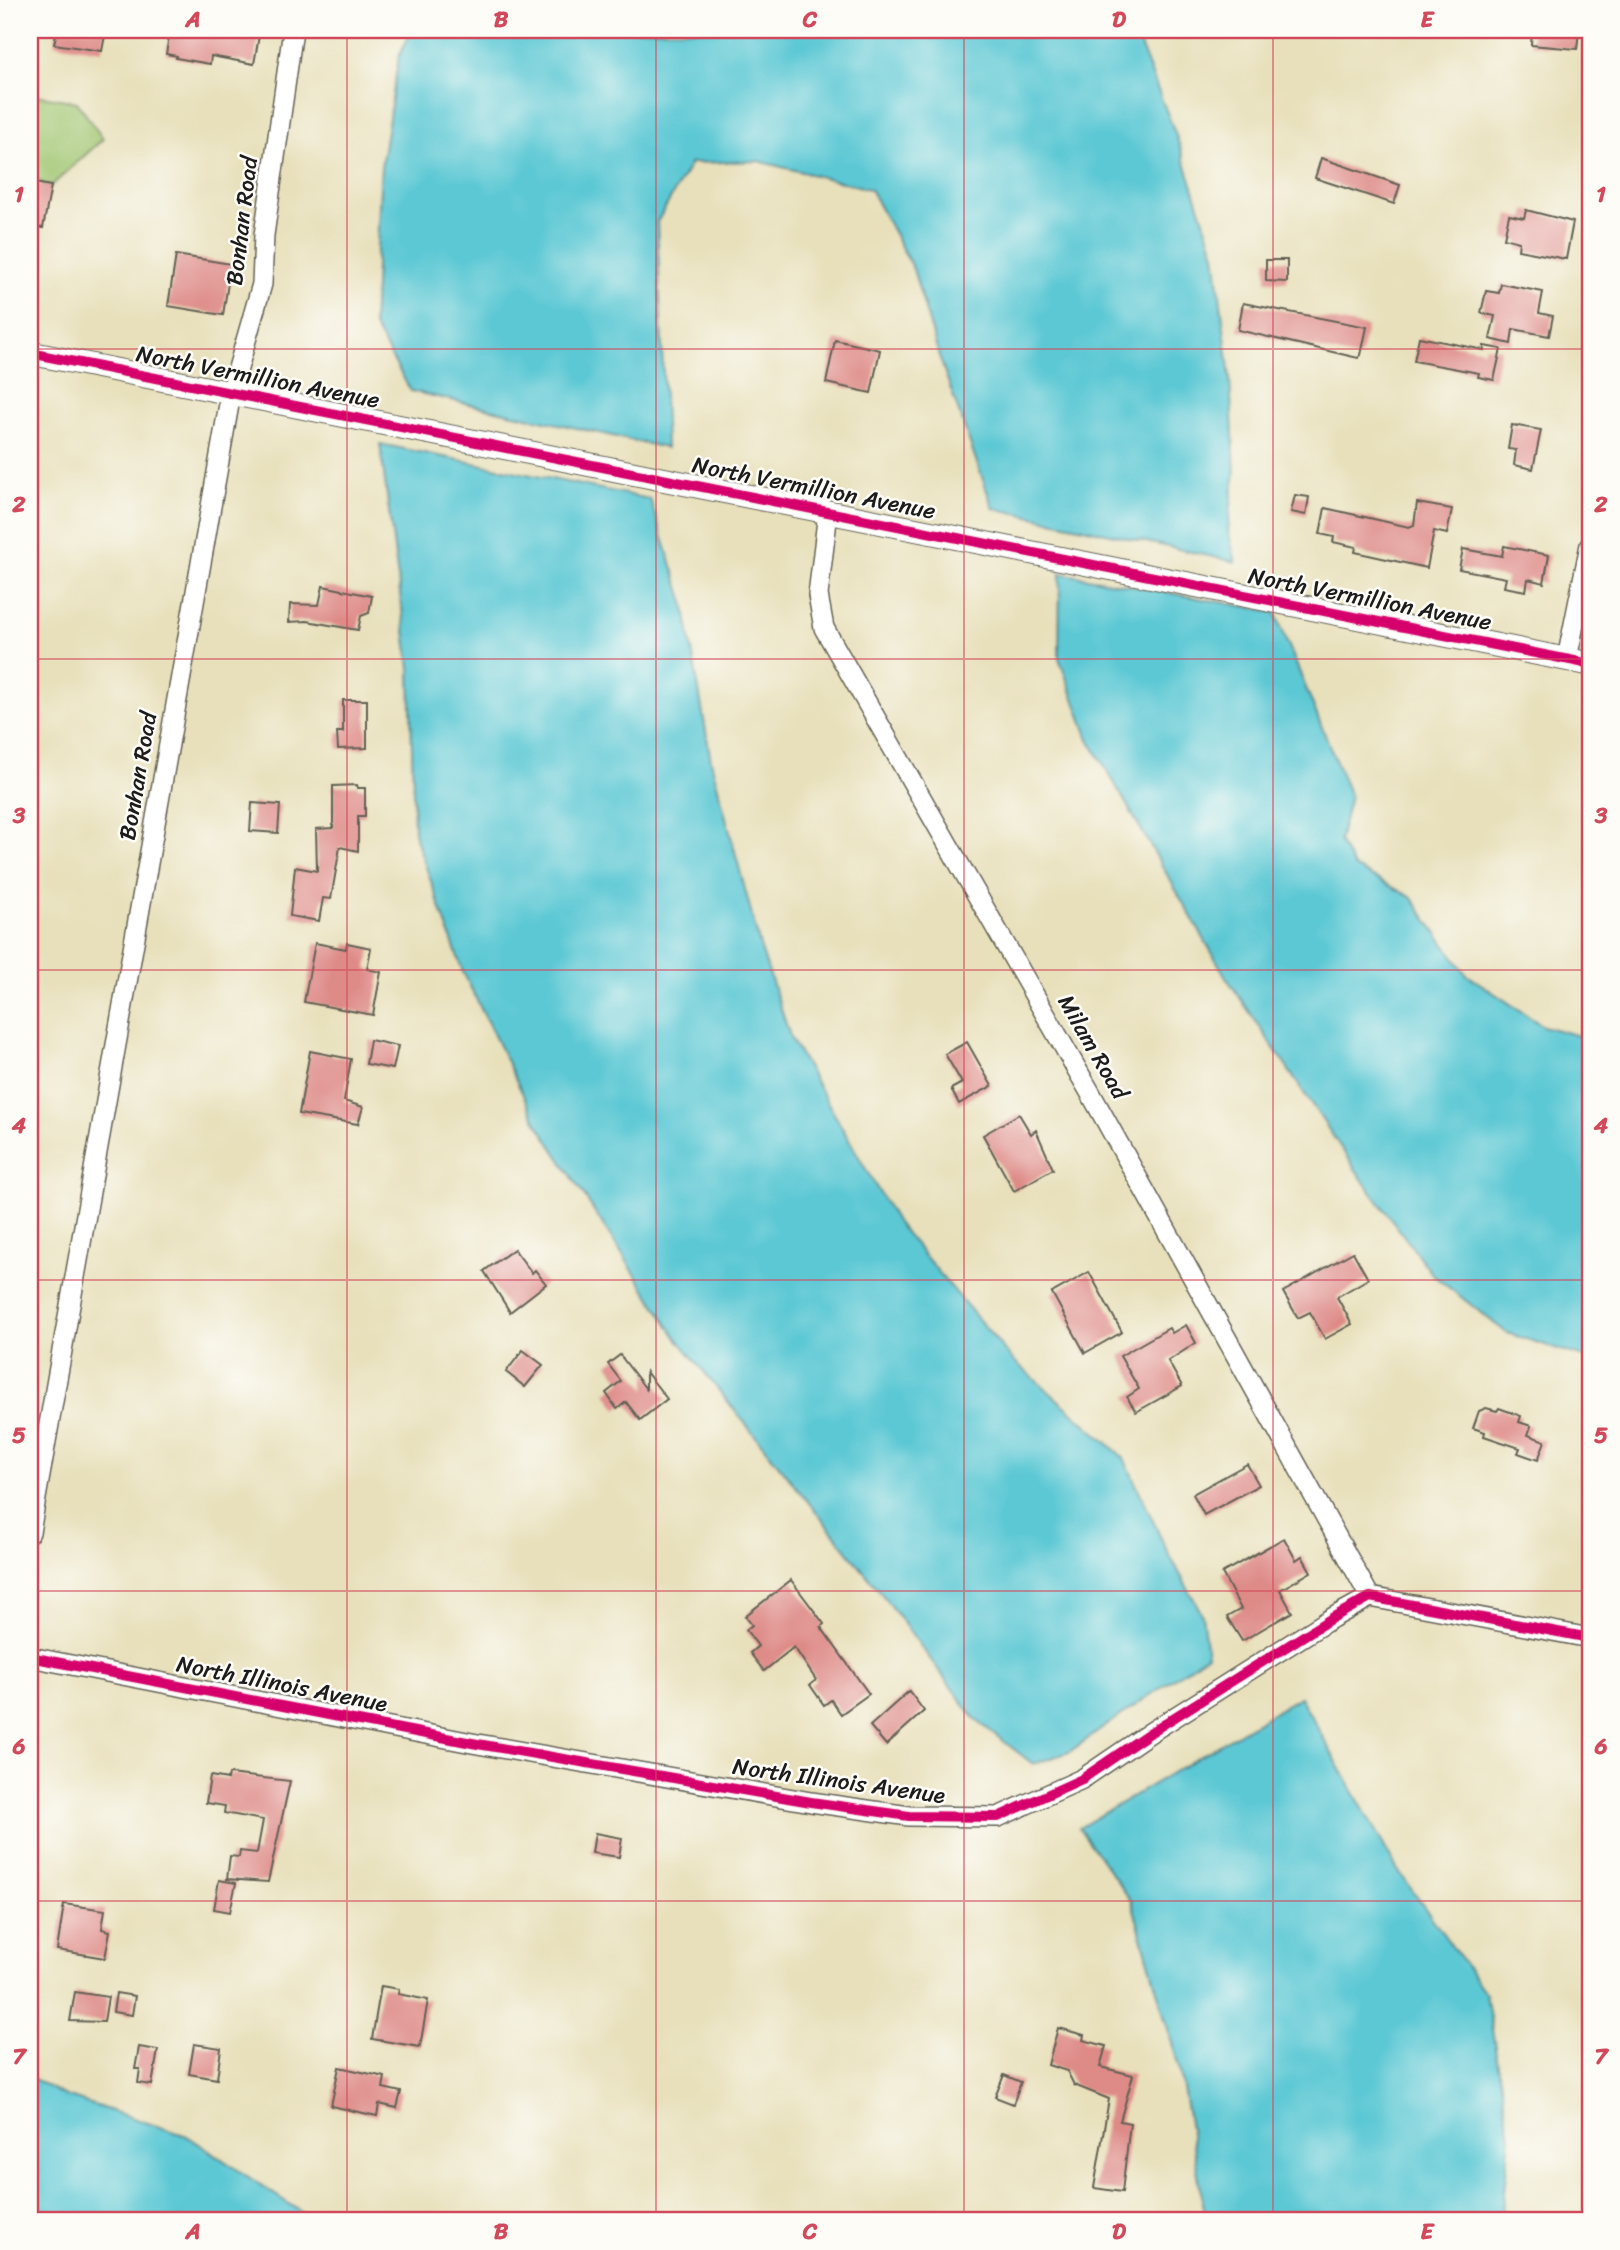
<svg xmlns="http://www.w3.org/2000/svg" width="1620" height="2250" viewBox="0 0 1620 2250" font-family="Sriracha,sans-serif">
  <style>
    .green { fill: #9fc46e; stroke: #5e7045; stroke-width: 2 }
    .water { fill: #5cc8d4; stroke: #3c7278; stroke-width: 2 }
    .building { fill: #de8b88 }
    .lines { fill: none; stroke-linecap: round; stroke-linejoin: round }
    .minor-casing { stroke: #636154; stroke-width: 22 }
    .tertiary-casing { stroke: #636154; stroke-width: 25 }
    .minor { stroke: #fff; stroke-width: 19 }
    .tertiary { stroke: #fff; stroke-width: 23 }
    .cycleway-casing { stroke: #fdfcf7; stroke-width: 15 }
    .cycleway { stroke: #d6006c; stroke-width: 10 }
    .grid { fill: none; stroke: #d1495b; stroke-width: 2; stroke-opacity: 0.55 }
    .labels { text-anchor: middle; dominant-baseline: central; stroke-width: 5; stroke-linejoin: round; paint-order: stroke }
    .street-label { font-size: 23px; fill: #1c1c1c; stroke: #fdfcf7 }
    .neatline { fill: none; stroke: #d1495b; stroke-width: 2.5 }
    .grid-label { font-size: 23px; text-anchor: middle; font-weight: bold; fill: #d1495b }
  </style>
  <rect width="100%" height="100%" fill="#fdfcf7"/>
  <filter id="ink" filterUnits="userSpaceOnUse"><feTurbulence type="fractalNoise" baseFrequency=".0143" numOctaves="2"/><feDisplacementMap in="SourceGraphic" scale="14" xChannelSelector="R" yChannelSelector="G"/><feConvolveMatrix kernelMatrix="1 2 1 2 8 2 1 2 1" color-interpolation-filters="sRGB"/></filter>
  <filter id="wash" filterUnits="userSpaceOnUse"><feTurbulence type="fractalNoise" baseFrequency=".00686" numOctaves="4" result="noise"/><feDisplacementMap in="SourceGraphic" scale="28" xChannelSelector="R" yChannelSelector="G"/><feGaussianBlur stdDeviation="1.57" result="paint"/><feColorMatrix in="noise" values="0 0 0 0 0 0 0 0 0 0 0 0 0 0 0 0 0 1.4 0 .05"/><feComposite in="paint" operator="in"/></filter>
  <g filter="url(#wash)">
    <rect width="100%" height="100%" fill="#e8e0bb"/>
    <path class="green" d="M30 94 77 102 103 139 51 186 30 178Z"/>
    <g class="water">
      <path d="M412 30H1127L1138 40 1176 135 1215 254 1230 378 1235 471 1228 531 1236 562 993 508 940 359 913 269 870 189 758 161 691 163 657 222 666 448 411 391 373 325 381 167 399 56Z"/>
      <path d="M380 444 650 499 684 602 711 761 760 946 791 1039 897 1223 1012 1359 1124 1458 1165 1547 1202 1614 1207 1655 1069 1752 1033 1764 975 1719 878 1589 676 1337 537 1123 463 972 414 833 410 668Z"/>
      <path d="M1060 573 1275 612 1350 796 1339 841 1354 867 1411 897 1466 974 1543 1026 1590 1039V1359L1507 1333 1433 1275 1366 1185 1226 977 1089 739 1059 658Z"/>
      <path d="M1300 1697 1397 1869 1486 1994 1510 2136 1501 2220H1206L1180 2071 1132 1902 1079 1828Z"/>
      <path d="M30 2077 63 2095 187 2136 313 2220H30Z"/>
    </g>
    <g id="blocks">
      <g class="building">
        <path d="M57 30H106L102 51 54 44Z"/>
        <path d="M170 30H260L254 64 211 56 210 64 176 58 177 56 166 54Z"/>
        <path d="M1532 30H1579L1577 49 1531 45Z"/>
        <path d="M1321 158 1400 185 1394 204 1315 178Z"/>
        <path d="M30 182 51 186 43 228 30 226Z"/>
        <path d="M1526 210 1573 222 1566 259 1518 250 1519 242 1504 238 1509 215 1524 218Z"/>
        <path d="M176 255 231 264 223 315 168 306Z"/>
        <path d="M1266 260H1287V282L1266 281Z"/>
        <path d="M1501 284 1543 292 1539 313 1553 316 1549 336 1513 329 1511 344 1490 339 1495 316 1481 313 1486 291 1499 293Z"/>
        <path d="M1243 303 1367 327 1361 355 1358 358 1238 330Z"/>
        <path d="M1419 337 1484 350V346L1501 349 1494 380 1478 377 1479 373 1414 361Z"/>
        <path d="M835 340 880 350 871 393 826 383Z"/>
        <path d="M1512 425 1541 430 1533 469 1514 465 1516 450 1508 449Z"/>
        <path d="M1295 495 1309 497 1306 515 1291 512Z"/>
        <path d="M1417 503 1452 509 1447 534 1434 531 1427 568 1355 552 1356 547 1333 542 1334 537 1320 534 1325 508 1409 527 1414 525Z"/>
        <path d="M1504 546 1549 555 1544 583 1528 579 1526 591 1504 587 1506 578 1459 569 1463 549 1502 556Z"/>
        <path d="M323 586 372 596 369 613 361 616 358 630 307 621 289 622 290 604 319 605Z"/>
        <path d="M343 700H367V748L338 749 337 732H343Z"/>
        <path d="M357 785 358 788H365V816H358V851L340 847 331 899 323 898 319 921 290 916 295 867 317 871 316 829 333 828V786Z"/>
        <path d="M252 803 280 805 278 833 250 831Z"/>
        <path d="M315 943 346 949 347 943 371 948 367 969 381 972 373 1015 304 1002Z"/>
        <path d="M370 1040 398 1046 393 1069 366 1064Z"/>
        <path d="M967 1042 992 1086 959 1104 951 1089 962 1083 945 1054Z"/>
        <path d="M310 1051 351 1059 344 1101 363 1107 358 1124 299 1114Z"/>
        <path d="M1019 1114 1031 1134 1036 1130 1053 1169 1014 1191 983 1135Z"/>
        <path d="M514 1249 532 1273 535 1270 546 1284 510 1312 484 1271Z"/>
        <path d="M1353 1252 1368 1279 1337 1297 1352 1324 1325 1339 1310 1312 1298 1318 1283 1292Z"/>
        <path d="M1089 1272 1122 1332 1085 1353 1052 1293Z"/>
        <path d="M1186 1325 1196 1343 1168 1361 1182 1386 1136 1412 1127 1397 1139 1389 1120 1356 1169 1328 1172 1333Z"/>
        <path d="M523 1350 543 1365 525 1387 506 1372Z"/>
        <path d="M620 1355 646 1389V1372L667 1399 640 1420 626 1402 617 1409 606 1393 621 1381 608 1364Z"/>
        <path d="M1486 1408 1497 1411 1499 1408 1521 1416 1519 1422 1531 1426 1528 1435 1545 1441 1538 1460 1518 1453 1520 1448 1484 1436 1485 1432 1473 1428 1479 1411Z"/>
        <path d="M1247 1464 1259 1485 1204 1515 1193 1494Z"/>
        <path d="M1284 1538 1296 1560 1302 1556 1311 1572 1280 1590 1292 1612 1242 1641 1227 1617 1241 1609 1222 1573Z"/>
        <path d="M791 1580 824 1624 821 1627 869 1694 841 1714 831 1700 824 1705 810 1685 816 1680 794 1647 764 1671 750 1653 758 1646 746 1630 752 1625 745 1616Z"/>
        <path d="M909 1691 924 1711 886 1745 870 1726Z"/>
        <path d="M229 1774 290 1781 268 1882 227 1879 230 1856 239 1857 240 1851 257 1853 263 1820 224 1813 225 1806 206 1803 210 1776 228 1779Z"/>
        <path d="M595 1833 622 1838 619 1857 592 1853Z"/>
        <path d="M219 1880 236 1883 230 1912 214 1909Z"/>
        <path d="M64 1904 105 1910 102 1929 110 1931 105 1958 57 1950Z"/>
        <path d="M381 1986 399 1989 398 1994 428 2000 420 2047 372 2039Z"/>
        <path d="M75 1992 108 1997 104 2022 70 2021Z"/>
        <path d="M116 1993 135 1996 132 2015 113 2012Z"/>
        <path d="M1058 2028 1084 2035 1083 2040 1106 2046 1100 2067 1133 2075 1120 2121 1130 2123 1122 2192 1094 2188 1109 2099 1074 2085 1067 2071 1048 2065Z"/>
        <path d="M194 2044 221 2048 217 2079 189 2074Z"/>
        <path d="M139 2047 158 2050 152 2085 138 2083 140 2069H135Z"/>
        <path d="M339 2067 385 2077 383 2088 401 2092 397 2108 379 2104 377 2116 331 2106Z"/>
        <path d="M1004 2075 1021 2082 1013 2104 995 2097Z"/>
      </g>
    </g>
  </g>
  <g filter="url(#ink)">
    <use href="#blocks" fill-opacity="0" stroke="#636154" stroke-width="2"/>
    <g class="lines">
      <g class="minor-casing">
        <g id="minor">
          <path d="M828 512 818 595 824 628 1091 1094 1370 1597"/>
          <path d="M1567 659 1590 545"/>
          <path d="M30 1532 231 393 262 284 264 235 293 30"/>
          <path d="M30 1657 472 1743 811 1802 909 1816 998 1817 1082 1779 1151 1732 1332 1618 1370 1597 1590 1638"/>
        </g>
      </g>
      <g class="tertiary-casing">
        <path id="tertiary" d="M30 353 1590 664"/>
      </g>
      <use href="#minor" class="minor"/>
      <use href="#tertiary" class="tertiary"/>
      <g class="cycleway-casing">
        <g id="cycleway">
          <path d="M30 353 1590 664"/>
          <path d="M30 1657 472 1743 811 1802 909 1816 998 1817 1082 1779 1151 1732 1332 1618 1370 1597 1590 1638"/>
        </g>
      </g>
      <use href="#cycleway" class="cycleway"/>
    </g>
  </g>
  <path class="grid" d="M347 30V2220M656 30V2220M964 30V2220M1273 30V2220M30 349H1590M30 659H1590M30 970H1590M30 1280H1590M30 1591H1590M30 1901H1590"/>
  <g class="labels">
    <g class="street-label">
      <text transform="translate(242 221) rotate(-83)">Bonhan Road</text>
      <text transform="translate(258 377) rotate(11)">North Vermillion Avenue</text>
      <text transform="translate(814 488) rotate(11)">North Vermillion Avenue</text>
      <text transform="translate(1370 599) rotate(11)">North Vermillion Avenue</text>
      <text transform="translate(138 776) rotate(-80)">Bonhan Road</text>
      <text transform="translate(1093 1047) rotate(60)">Milam Road</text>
      <text transform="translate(282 1684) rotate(11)">North Illinois Avenue</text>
      <text transform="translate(839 1781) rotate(8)">North Illinois Avenue</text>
    </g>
  </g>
  <rect width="1620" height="2250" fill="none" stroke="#fdfcf7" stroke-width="77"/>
  <rect x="38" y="38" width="1544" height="2174" class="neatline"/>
  <g class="grid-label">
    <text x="193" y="27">A</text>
    <text x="501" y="27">B</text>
    <text x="810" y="27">C</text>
    <text x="1119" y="27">D</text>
    <text x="1427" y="27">E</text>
    <text x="19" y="202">1</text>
    <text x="1601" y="202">1</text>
    <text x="19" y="512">2</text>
    <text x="1601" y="512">2</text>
    <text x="19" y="823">3</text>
    <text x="1601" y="823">3</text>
    <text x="19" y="1133">4</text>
    <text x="1601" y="1133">4</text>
    <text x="19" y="1443">5</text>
    <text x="1601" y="1443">5</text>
    <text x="19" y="1754">6</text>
    <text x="1601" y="1754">6</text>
    <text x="19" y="2064">7</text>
    <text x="1601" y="2064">7</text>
    <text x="193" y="2239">A</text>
    <text x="501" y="2239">B</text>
    <text x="810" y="2239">C</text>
    <text x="1119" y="2239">D</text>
    <text x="1427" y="2239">E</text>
  </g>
</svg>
